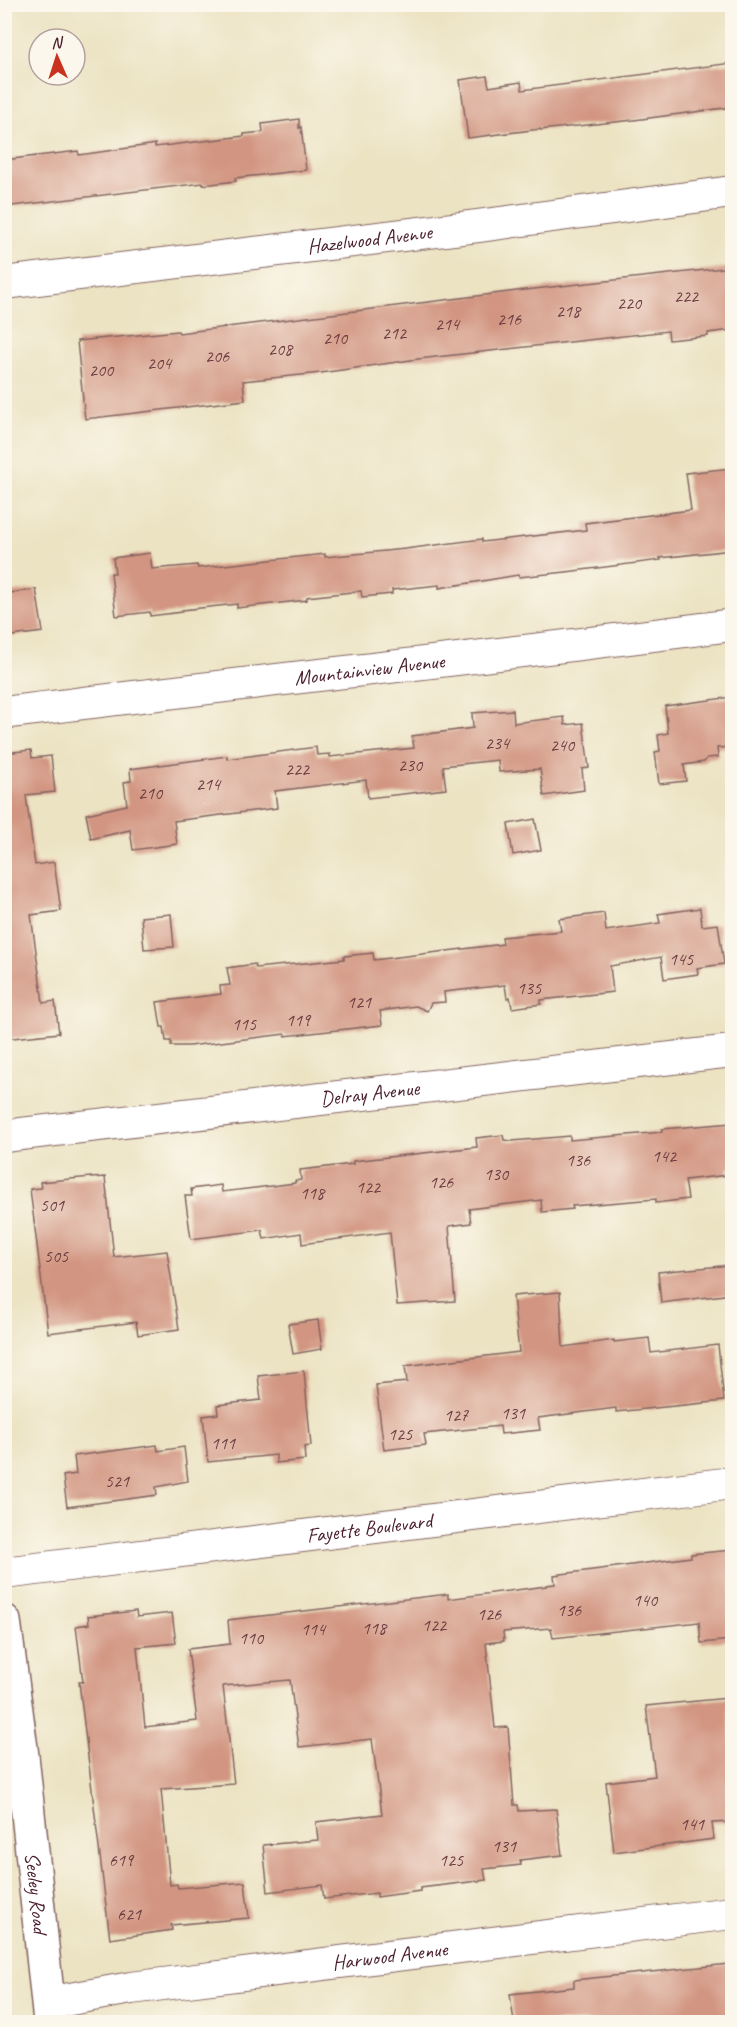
<svg xmlns="http://www.w3.org/2000/svg" width="737" height="2027" viewBox="0 0 737 2027" font-family="Caveat,sans-serif">
  <style>
    .building { fill: #d29581 }
    .lines { fill: none; stroke-linecap: round; stroke-linejoin: round }
    .street-casing { stroke: #836460; stroke-width: 34 }
    .secondary-casing { stroke: #836460; stroke-width: 36 }
    .street { stroke: #fff; stroke-width: 32 }
    .secondary { stroke: #fff; stroke-width: 33 }
    .labels { text-anchor: middle; dominant-baseline: central; stroke-width: 6; stroke-linejoin: round; paint-order: stroke }
    .number-label { font-size: 18px; fill: #6c3c40 }
    .street-label { font-size: 21px; fill: #4a1f2b; stroke: #fbf7ec }
  </style>
  <rect width="100%" height="100%" fill="#fbf7ec"/>
  <filter id="ink" filterUnits="userSpaceOnUse"><feTurbulence type="fractalNoise" baseFrequency=".0167" numOctaves="2"/><feDisplacementMap in="SourceGraphic" scale="12" xChannelSelector="R" yChannelSelector="G"/><feConvolveMatrix kernelMatrix="1 2 1 2 8 2 1 2 1" color-interpolation-filters="sRGB"/></filter>
  <filter id="wash" filterUnits="userSpaceOnUse"><feTurbulence type="fractalNoise" baseFrequency=".008" numOctaves="4" result="noise"/><feDisplacementMap in="SourceGraphic" scale="24" xChannelSelector="R" yChannelSelector="G"/><feGaussianBlur stdDeviation="1.35" result="paint"/><feColorMatrix in="noise" values="0 0 0 0 0 0 0 0 0 0 0 0 0 0 0 0 0 1.4 0 .05"/><feComposite in="paint" operator="in"/></filter>
  <g filter="url(#wash)">
    <rect width="100%" height="100%" fill="#ece3c3"/>
    <g id="blocks">
      <g class="building">
        <path d="M732 63V107L634 120 540 130V129L468 138 460 80 487 76 489 87 521 82 522 90Z"/>
        <path d="M299 119V128L301 127 306 170 235 178 236 181 203 185V183L4 207V160L78 151 79 155 150 145 155 144V147L244 136V134L263 132 262 124Z"/>
        <path d="M732 267V330L708 333V336L669 340 668 331 418 359 321 373 243 381 245 400 85 419 77 341 178 331 179 333 525 290Z"/>
        <path d="M732 468V550L660 558 661 560 566 572 519 577 518 575 439 588V585L392 590V594L362 597 361 591 307 597V600L237 608V604L182 610V612L150 616V612L116 616 111 573H115L113 558 150 553 152 569 197 565 198 568 325 554V557L405 549 482 539V542L586 530 585 523 691 510 686 473Z"/>
        <path d="M36 589 43 632 4 637V594Z"/>
        <path d="M732 697V747L717 748 718 757 707 758 704 762 684 765 686 781 659 784 655 752 660 751 658 735 668 733 665 706Z"/>
        <path d="M513 710 514 723 564 717 565 725 583 723 589 768 582 769 584 790 544 796 540 769 499 772 498 760 443 766 446 789 368 798 366 780 275 791 277 808 174 821 177 844 133 850 130 830 91 839 86 814 127 805 124 782 131 781 130 769 227 756V759L316 747 317 755 330 754V757L414 748 412 736 473 728 472 713Z"/>
        <path d="M31 750 32 758 51 756 55 792 26 795 35 865 54 862 61 911 31 915 43 1003 55 1001 59 1033 4 1039V753Z"/>
        <path d="M535 819 541 850 513 855 508 824Z"/>
        <path d="M700 908 702 926 718 924 724 964 697 968 698 974 664 979 661 957 610 966 613 992 541 1000V1004L512 1008 510 997 507 998 505 985 444 992 445 1002 431 1003 427 1011 416 1006 380 1011 382 1025 285 1036V1034L189 1046H171V1041H166L164 1027H161L157 1002 221 994 220 986 230 985 227 968 255 964 256 968 344 959V956L373 953 374 960 503 944 502 937 561 931 559 919 604 913 606 931 660 923 658 914Z"/>
        <path d="M171 914 174 947 144 949 141 917Z"/>
        <path d="M732 1123V1167L728 1168V1175L685 1180 688 1199 656 1203V1199L572 1206 573 1209 542 1212 541 1200 469 1209 471 1223 449 1226 455 1301 397 1305 390 1232 302 1244 301 1233 264 1239 262 1230 191 1239 185 1196H192L191 1189 221 1185 222 1192 295 1183V1181L301 1180 300 1170 353 1164V1161L477 1147 476 1138 503 1135 504 1140 512 1141 570 1136V1140L662 1132V1129Z"/>
        <path d="M91 1177V1178L105 1177 114 1257 167 1251 179 1329 138 1335 136 1322 48 1333 30 1189 41 1188 40 1182Z"/>
        <path d="M732 1265V1294L661 1303 658 1272Z"/>
        <path d="M560 1292 563 1347 614 1340V1342L649 1338 651 1353 718 1345 724 1401 616 1412V1408L538 1418 540 1430 501 1434 500 1426 424 1434 426 1445 384 1450 376 1385 407 1382 405 1366 519 1352 513 1296Z"/>
        <path d="M318 1320 322 1349 293 1354 288 1324Z"/>
        <path d="M304 1371 311 1446 304 1447 305 1460 276 1463V1455L208 1462 203 1416 218 1414 217 1405 261 1400 258 1376Z"/>
        <path d="M157 1445 158 1451 184 1447 188 1481 156 1487 157 1495 67 1507 63 1476 76 1474 74 1456Z"/>
        <path d="M732 1550V1640L701 1643 699 1622 553 1638 551 1628 503 1632 504 1641 486 1643 495 1728 508 1727 514 1805H518L519 1811 556 1809 562 1855 520 1860 521 1865 484 1869 486 1880 420 1888V1891L377 1897V1893L324 1899 322 1885 268 1892 263 1845 318 1840 316 1822 382 1814 372 1739 299 1747 290 1680 223 1686 234 1784 161 1789 170 1885 177 1884 178 1888 245 1882 249 1918 171 1925 172 1930 110 1939 79 1682H83L76 1626 89 1624 88 1616 136 1611 137 1617 172 1613 176 1643 137 1647 145 1727 197 1721 188 1649 230 1644 228 1620 448 1594V1599L546 1586V1585L555 1584 554 1575 624 1566 691 1557V1554Z"/>
        <path d="M728 1698 732 1763V1822L712 1823 714 1839 614 1852 606 1782 655 1776 646 1706Z"/>
        <path d="M729 1964 732 1999V2022H514L510 1994 574 1987V1980Z"/>
      </g>
    </g>
  </g>
  <g filter="url(#ink)">
    <use href="#blocks" fill-opacity="0" stroke="#836460" stroke-width="1.5"/>
    <g class="lines">
      <g class="street-casing">
        <g id="street">
          <path id="s1" d="M4 283 478 226 732 192"/>
          <path id="s2" d="M4 713C247 682 490 657 732 625"/>
          <path id="s3" d="M4 1136 732 1051"/>
          <path id="s4" d="M4 1573 732 1483"/>
          <path id="s5" d="M48 2003 131 1988 732 1913"/>
        </g>
      </g>
      <g class="secondary-casing">
        <g id="secondary">
          <path id="s6" d="M4 1621 22 1756 50 2022"/>
        </g>
      </g>
      <use href="#street" class="street"/>
      <use href="#secondary" class="secondary"/>
    </g>
  </g>
  <g class="labels">
    <g class="number-label">
      <text x="686" y="296">222</text>
      <text x="629" y="303">220</text>
      <text x="568" y="311">218</text>
      <text x="509" y="319">216</text>
      <text x="447" y="324">214</text>
      <text x="394" y="333">212</text>
      <text x="335" y="338">210</text>
      <text x="280" y="349">208</text>
      <text x="217" y="356">206</text>
      <text x="159" y="363">204</text>
      <text x="101" y="370">200</text>
      <text x="497" y="743">234</text>
      <text x="562" y="745">240</text>
      <text x="410" y="765">230</text>
      <text x="297" y="769">222</text>
      <text x="208" y="784">214</text>
      <text x="150" y="793">210</text>
      <text x="681" y="959">145</text>
      <text x="529" y="988">135</text>
      <text x="359" y="1002">121</text>
      <text x="298" y="1020">119</text>
      <text x="244" y="1024">115</text>
      <text x="664" y="1156">142</text>
      <text x="578" y="1160">136</text>
      <text x="496" y="1174">130</text>
      <text x="441" y="1182">126</text>
      <text x="368" y="1187">122</text>
      <text x="312" y="1193">118</text>
      <text x="52" y="1205">501</text>
      <text x="56" y="1256">505</text>
      <text x="513" y="1413">131</text>
      <text x="456" y="1415">127</text>
      <text x="400" y="1434">125</text>
      <text x="223" y="1443">111</text>
      <text x="117" y="1481">521</text>
      <text x="645" y="1600">140</text>
      <text x="569" y="1610">136</text>
      <text x="489" y="1614">126</text>
      <text x="434" y="1625">122</text>
      <text x="374" y="1628">118</text>
      <text x="313" y="1629">114</text>
      <text x="251" y="1638">110</text>
      <text x="692" y="1824">141</text>
      <text x="504" y="1846">131</text>
      <text x="121" y="1860">619</text>
      <text x="451" y="1860">125</text>
      <text x="129" y="1914">621</text>
    </g>
    <g class="street-label">
      <text stroke="none"><textPath href="#s1" startOffset="368">Hazelwood Avenue</textPath></text>
      <text stroke="none"><textPath href="#s2" startOffset="368">Mountainview Avenue</textPath></text>
      <text stroke="none"><textPath href="#s3" startOffset="368">Delray Avenue</textPath></text>
      <text stroke="none"><textPath href="#s4" startOffset="368">Fayette Boulevard</textPath></text>
      <text stroke="none"><textPath href="#s6" startOffset="274">Seeley Road</textPath></text>
      <text stroke="none"><textPath href="#s5" startOffset="345">Harwood Avenue</textPath></text>
    </g>
  </g>
  <rect width="737" height="2027" fill="none" stroke="#fbf7ec" stroke-width="24"/>
  <g transform="translate(57 57) rotate(357)"><circle r="28" fill="#fbf7ec" stroke="#b4a19f" stroke-width="1.5"/>
  <path d="M0-4.5L10 22L0 15L-10 22Z" fill="#c8321e"/>
  <text y="-9" font-size="16" font-weight="bold" text-anchor="middle" fill="#4a1f2b">N</text>
  </g>
</svg>
